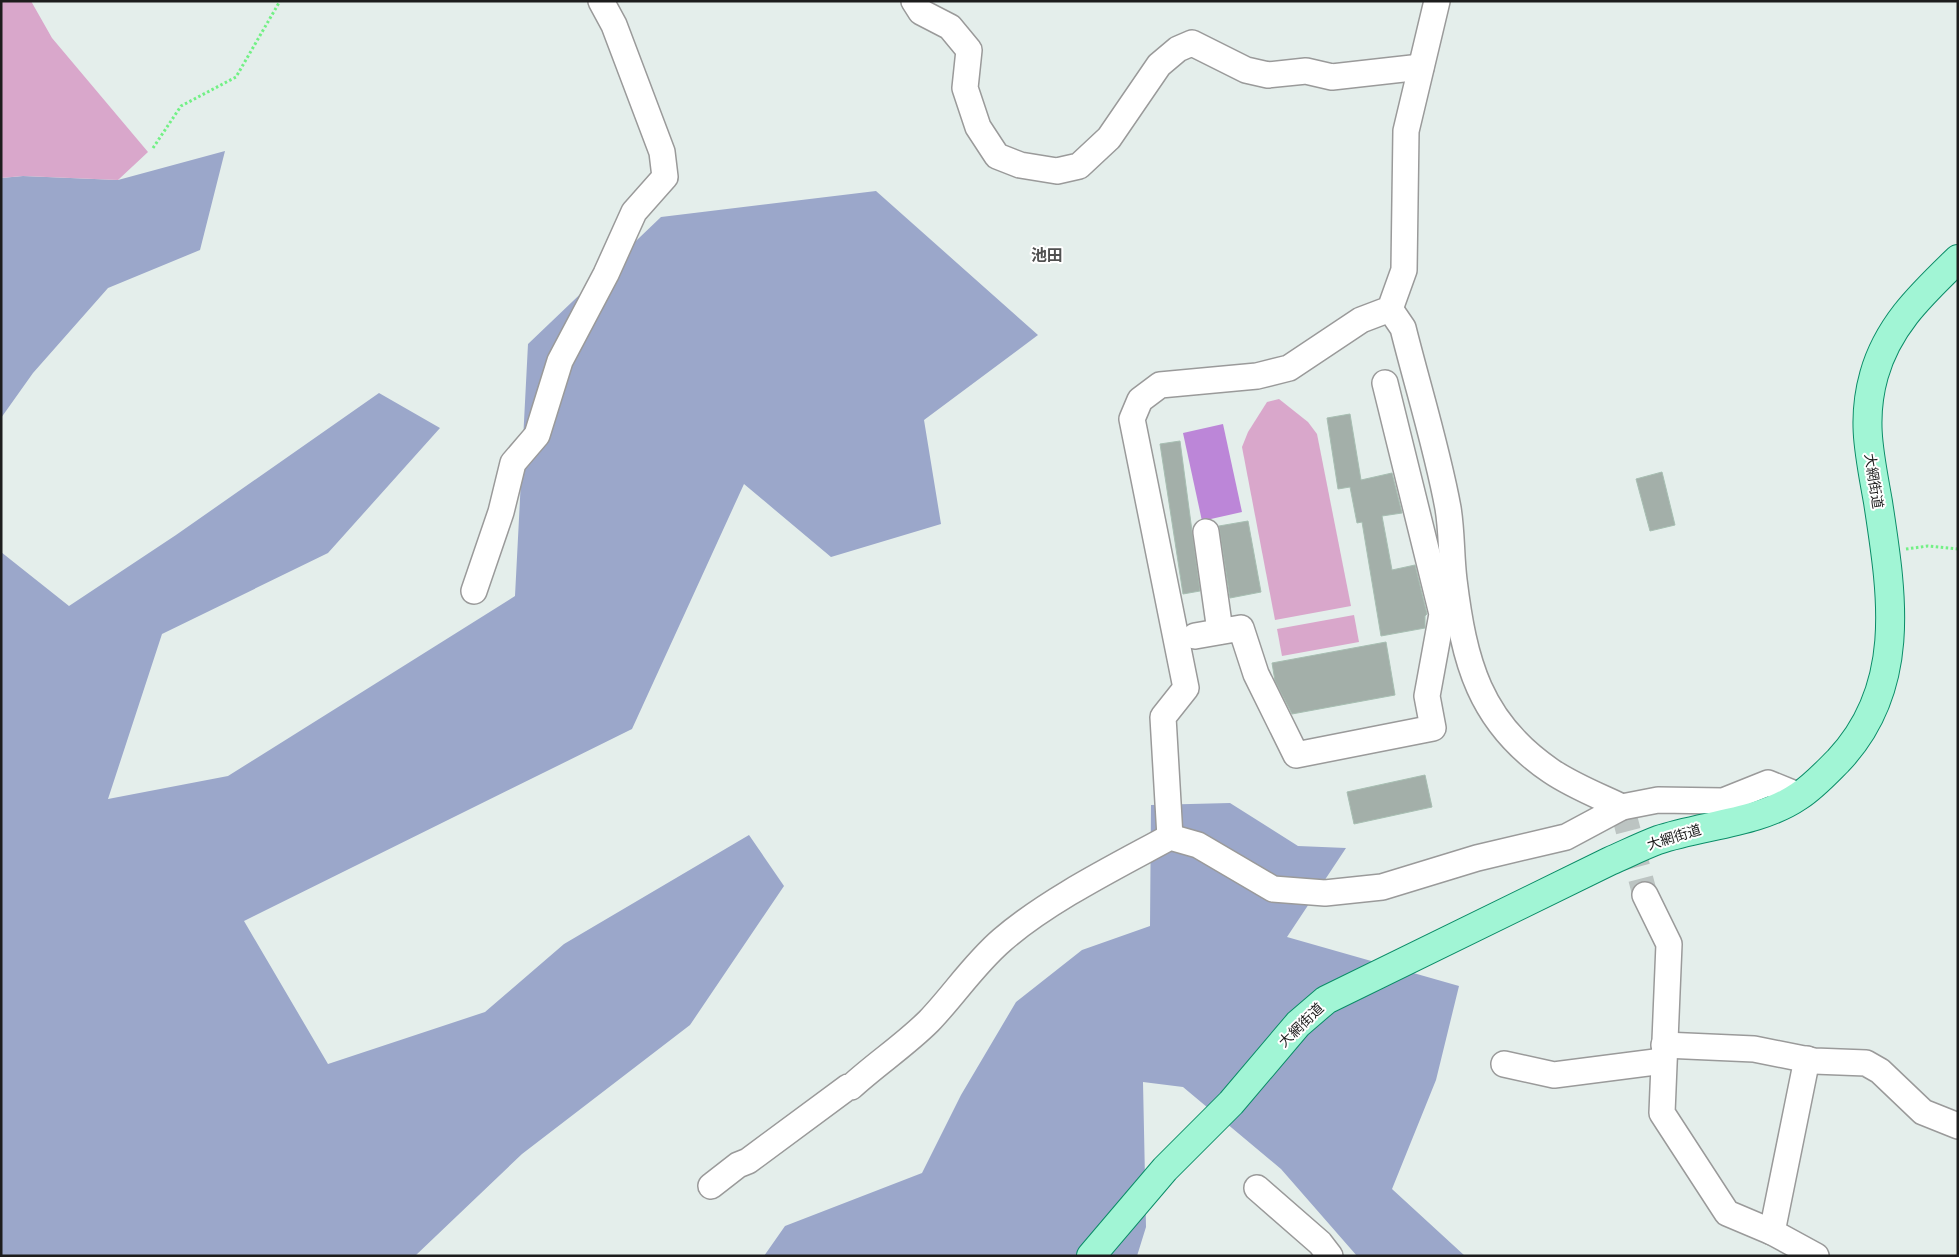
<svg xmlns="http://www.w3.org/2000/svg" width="1959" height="1257" viewBox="0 0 1959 1257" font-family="'Roboto Condensed','Noto Sans JP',sans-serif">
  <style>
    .forest { fill: #9ba7ca }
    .pitch { fill: #bc86d8 }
    .water { fill: #d9a7cb }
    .building { fill: #a3afa9; stroke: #a7beb2 }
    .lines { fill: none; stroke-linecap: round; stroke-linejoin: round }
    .minor-tunnel { stroke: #bcc4c2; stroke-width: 25; stroke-dasharray: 25 12; stroke-linecap: butt }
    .minor-casing { stroke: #9a9a9a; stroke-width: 28 }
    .major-casing { stroke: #0a8c67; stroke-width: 30 }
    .path { stroke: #72f085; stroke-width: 3; stroke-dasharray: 2.5 2.5; stroke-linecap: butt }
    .minor { stroke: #fff; stroke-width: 25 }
    .major { stroke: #a1f5d5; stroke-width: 28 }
    .labels { text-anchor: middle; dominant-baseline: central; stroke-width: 4; stroke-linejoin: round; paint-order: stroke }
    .street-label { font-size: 14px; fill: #1d1d1d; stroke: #fff }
    .quarter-label { font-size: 16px; font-weight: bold; fill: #505050; stroke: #fff }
  </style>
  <rect width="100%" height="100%" fill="#e4eeeb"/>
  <g class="forest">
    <path d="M225 151 200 250 108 288 33 373 1 418V178L23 176 118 180Z"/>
    <path d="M876 191 1038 335 924 420 941 524 831 557 744 484 632 729 244 921 328 1064 485 1012 564 944 749 835 784 886 690 1025 522 1154 415 1256H1V552L69 606 176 535 379 393 440 428 328 553 162 634 108 799 228 776 515 596 528 344 661 217Z"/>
    <path d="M1230 803 1298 846 1346 848 1287 937 1459 986 1436 1080 1392 1189 1465 1256H1357L1281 1169 1183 1087 1143 1082 1146 1227 1137 1256H764L785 1226 922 1173 961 1095 1016 1002 1082 950 1150 926 1151 805Z"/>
  </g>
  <path class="pitch" d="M1223 424 1242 512 1202 521 1183 433Z"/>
  <g class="water">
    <path d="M1 1H31L52 38 148 152 118 180 23 176 1 178Z"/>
    <path d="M1279 399 1308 422 1317 434 1351 606 1275 620 1242 447 1248 432 1267 402Z"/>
    <path d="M1354 615 1359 642 1282 656 1277 629Z"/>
  </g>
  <g class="building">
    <path d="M1350 414 1361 480 1392 473 1402 513 1382 516 1392 570 1415 565 1427 614 1425 616V628L1381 636 1362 522 1357 523 1350 487 1338 489 1327 418Z"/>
    <path d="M1180 441 1200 591 1183 594 1160 444Z"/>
    <path d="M1662 472 1675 525 1650 531 1636 479Z"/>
    <path d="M1248 521 1261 592 1230 598 1219 526Z"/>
    <path d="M1386 642 1395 695 1292 714 1275 681 1272 663Z"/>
    <path d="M1425 775 1432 807 1354 824 1347 792Z"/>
  </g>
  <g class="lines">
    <path class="minor-tunnel" d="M1622 807 1645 895"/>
    <g class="minor-casing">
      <g id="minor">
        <path d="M914 1 921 12 950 27 969 50 965 88 978 127 997 156 1020 165 1057 171 1079 166 1109 138 1159 65 1178 49 1192 43 1246 70 1268 75 1306 71 1332 77 1421 67"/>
        <path d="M1390 309 1403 328C1418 388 1437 448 1448 508 1452 532 1451 556 1454 580 1464 661 1479 722 1551 771 1573 786 1599 796 1622 807"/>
        <path d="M1206 532 1220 631"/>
        <path d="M474 591 501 512 513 463 537 435 560 361 606 274 634 212 665 177 662 152 614 25 601 1"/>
        <path d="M1195 636 1241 628 1256 674 1296 755 1433 728 1427 696 1442 614 1385 383"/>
        <path d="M1170 837 1163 717 1186 688 1132 419 1140 400 1160 385 1257 376 1289 368 1361 320 1390 309 1404 270 1406 131 1437 1"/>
        <path d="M1645 895 1669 944 1662 1113 1727 1213 1772 1232 1816 1256"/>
        <path d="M1664 1045 1754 1049 1814 1061 1866 1063 1880 1071 1923 1112 1958 1126"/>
        <path d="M1504 1064 1554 1075 1663 1061"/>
        <path d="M711 1186 738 1165 748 1161 848 1087H851C876 1064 905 1045 929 1021 954 995 974 964 1002 940 1048 900 1117 866 1170 837L1198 845 1273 889 1325 893 1382 887 1477 858 1566 837 1622 807 1658 800 1723 801 1768 783 1800 796"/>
        <path d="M1257 1188 1320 1243 1330 1256"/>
        <path d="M1772 1232 1807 1059"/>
      </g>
    </g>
    <g class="major-casing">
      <path id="major" d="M1091 1256 1165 1169 1231 1103 1298 1024 1326 1000 1610 861C1626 854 1642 846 1658 840 1703 825 1760 823 1799 796 1813 787 1826 773 1838 761 1908 687 1892 594 1878 502 1870 456 1861 421 1874 375 1888 325 1922 294 1958 259"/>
    </g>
    <g class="path">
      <path d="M153 148 181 106 236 77 280 1"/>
      <path d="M1906 549 1928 546 1958 549"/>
    </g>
    <use href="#minor" class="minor"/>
    <use href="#major" class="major"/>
  </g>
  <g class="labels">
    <g class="street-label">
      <text transform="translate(1874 481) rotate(81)">大網街道</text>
      <text transform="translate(1674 837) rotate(-17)">大網街道</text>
      <text transform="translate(1301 1025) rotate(-44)">大網街道</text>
    </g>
    <g class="quarter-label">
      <text x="1047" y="255">池田</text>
    </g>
  </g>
  <rect width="1959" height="1257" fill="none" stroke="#1d1d1d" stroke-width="5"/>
</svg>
